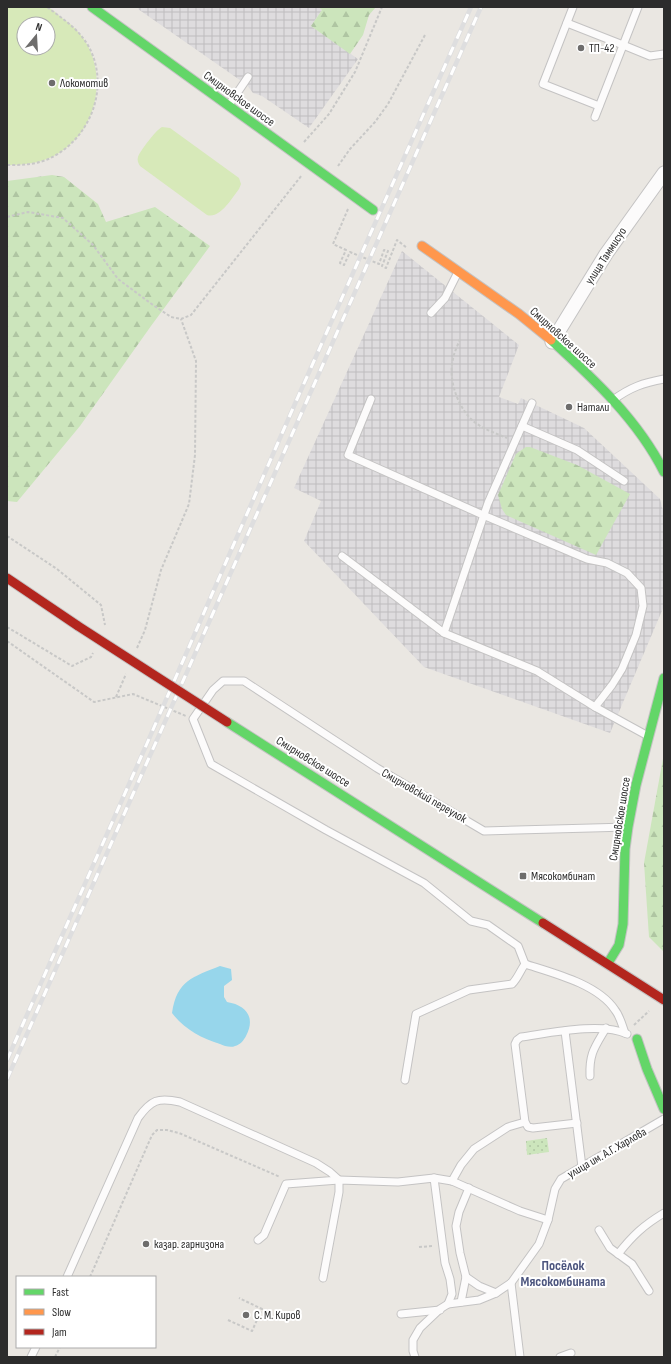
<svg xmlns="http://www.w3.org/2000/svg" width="671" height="1364" viewBox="0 0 671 1364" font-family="'Sofia Sans Condensed',sans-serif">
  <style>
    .industrial { fill: url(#industrial-grid) }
    .forest { fill: url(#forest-firs) }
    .park { fill: url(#park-dots) }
    .pitch { fill: #d7e9b9; fill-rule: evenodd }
    .water { fill: #97d6eb }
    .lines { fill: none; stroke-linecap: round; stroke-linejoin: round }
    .lane-casing { stroke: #c4c3c3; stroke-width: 9 }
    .street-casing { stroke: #c4c3c3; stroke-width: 15 }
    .fast-casing { stroke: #c4c3c3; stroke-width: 11 }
    .slow-casing { stroke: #c4c3c3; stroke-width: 11 }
    .jam-casing { stroke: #c4c3c3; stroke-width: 11 }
    .path { stroke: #c8c8c7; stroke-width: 2; stroke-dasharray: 3 2; stroke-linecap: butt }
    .lane { stroke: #fcfbfb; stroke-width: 7 }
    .street { stroke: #fcfbfb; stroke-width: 13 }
    .fast { stroke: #63d668; stroke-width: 9 }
    .slow { stroke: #ff974d; stroke-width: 9 }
    .jam { stroke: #b3261e; stroke-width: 9 }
    .rail-casing { stroke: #dededf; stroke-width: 4.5 }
    .rail { stroke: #fff; stroke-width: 3; stroke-dasharray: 9; stroke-linecap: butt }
    .jam-bridge-casing { stroke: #c4c3c3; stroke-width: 11; stroke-linecap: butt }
    .jam-bridge { stroke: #b3261e; stroke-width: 9 }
    .poi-dot { fill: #6e6d6c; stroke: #fff; stroke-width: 1.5 }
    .labels { text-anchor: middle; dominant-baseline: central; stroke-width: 4; stroke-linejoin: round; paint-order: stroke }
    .poi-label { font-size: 12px; fill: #2c2c2c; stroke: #fff; text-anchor: start }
    .street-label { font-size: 12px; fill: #2c2c2c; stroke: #fff }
    .quarter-label { font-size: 14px; font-weight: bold; fill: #4c557e; stroke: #fff }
  </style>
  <defs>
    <pattern id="industrial-grid" width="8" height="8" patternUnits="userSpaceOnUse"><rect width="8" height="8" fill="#dedcde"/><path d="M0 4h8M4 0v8" fill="none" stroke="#bfbdbf"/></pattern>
    <pattern id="forest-firs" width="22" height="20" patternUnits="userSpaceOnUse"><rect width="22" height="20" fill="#cce5bc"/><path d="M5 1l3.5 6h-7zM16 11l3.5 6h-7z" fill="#afc5a2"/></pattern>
    <pattern id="park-dots" width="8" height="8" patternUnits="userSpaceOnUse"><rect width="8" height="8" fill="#cce5bc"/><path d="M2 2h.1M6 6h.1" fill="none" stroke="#afc5a2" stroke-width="1.8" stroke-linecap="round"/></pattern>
  </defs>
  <rect width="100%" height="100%" fill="#eae7e2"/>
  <g class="industrial">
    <path d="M139 7H318L322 10 311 26 358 59 309 128 262 96 253 93 247 85 138 9Z"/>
    <path d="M402 251 519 345 499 397 518 404 521 398 584 428 660 499 664 514V606L610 733 424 667 304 541 321 501 294 488Z"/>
  </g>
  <g class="forest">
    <path d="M318 7H376L369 15 363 35 350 54 311 26 322 10Z"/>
    <path d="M52 175 64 177 98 204 106 222 155 207 210 246 151 326 80 426 17 502 7 501V181Z"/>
    <path d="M526 447H530L577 465 630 494 596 555 506 515 502 509 498 495 516 454 520 451Z"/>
    <path d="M664 753V952L649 937 644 863Z"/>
  </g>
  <path class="park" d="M547 1138 549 1152 527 1155 526 1141Z"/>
  <g class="pitch">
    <path d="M7 7C16 7 40 5 47 7 52 8 61 18 66 21 111 53 105 125 59 153 43 163 26 165 7 165ZM24 24H48V48H24Z"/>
    <path d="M162 127 170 128 239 178 241 184 239 189C232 198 220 219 207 215L140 166C138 163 137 160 138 157 140 151 156 130 162 127Z"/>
  </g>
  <path class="water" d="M220 966 231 969 232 980 224 986V997L227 1002C246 1005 256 1017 246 1036 244 1040 240 1045 235 1046 231 1048 224 1046 220 1044 201 1038 184 1029 172 1013 177 980 193 977 220 966Z"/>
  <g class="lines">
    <g class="lane-casing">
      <g id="lane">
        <path d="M573 7 543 84 599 106"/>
        <path d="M567 23 623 45 650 56 664 54"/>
        <path d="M229 105 248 77"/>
        <path d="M595 117 638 7"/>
        <path d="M431 313 445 298 458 272"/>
        <path d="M371 399 348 455 483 515 587 559 607 563 627 573 641 588 643 606 636 635 622 669 612 685 595 707"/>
        <path d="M613 400C631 387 643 383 664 379"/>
        <path d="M522 426 577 450 624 481"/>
        <path d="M342 556 444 633 537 671 595 707 648 736"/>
        <path d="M444 633 488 503 532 403"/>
        <path d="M525 964 518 946 488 925 471 921 424 883 326 830 211 764 193 719 213 690 223 681H244L377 768 484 831 628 827"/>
        <path d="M565 1031 582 1167"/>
        <path d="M590 1076C589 1053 595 1047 606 1028"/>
        <path d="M405 1080 416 1014 469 990 512 984C518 978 520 971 525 964 553 973 598 984 615 1010 620 1016 622 1025 625 1033"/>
        <path d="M577 1123 533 1128 528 1127 525 1122 515 1044 517 1040 521 1037C550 1033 601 1022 627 1034"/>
        <path d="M434 1178 452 1181 520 1211 548 1220"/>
        <path d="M452 1181 461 1165 474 1149 508 1127 525 1122"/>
        <path d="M599 1230 610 1248 632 1264 649 1291"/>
        <path d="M618 1254C633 1235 644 1225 664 1213"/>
        <path d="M67 1277 138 1118C151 1100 158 1097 180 1102L316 1163 330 1172 339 1180 286 1184 264 1235 258 1240"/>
        <path d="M466 1277 479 1286 496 1293"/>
        <path d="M323 1278 339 1192V1180L398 1182 434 1178 445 1263 450 1279 452 1294 448 1304"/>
        <path d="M511 1283 520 1357"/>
        <path d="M461 1302 466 1277 460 1253 456 1226 459 1212 469 1188"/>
        <path d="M401 1314 440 1310"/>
        <path d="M31 1357 36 1347"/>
        <path d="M415 1357 413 1351V1340L420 1328 440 1309 448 1304 479 1300 496 1293 511 1283 539 1244 548 1220 555 1189 561 1179 664 1119"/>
        <path d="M560 1357 571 1353"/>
      </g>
    </g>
    <g class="street-casing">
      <path id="street" d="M552 342 606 254 664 173"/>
    </g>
    <g class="fast-casing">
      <g id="fast">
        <path d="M92 7 373 210"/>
        <path d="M551 340C594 379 638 420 664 472"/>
        <path d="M227 722 543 923"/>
        <path d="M608 963 619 945 623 924 625 849 628 827 636 785 664 678"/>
        <path d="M637 1039 647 1069 664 1109"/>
      </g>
    </g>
    <g class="slow-casing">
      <path id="slow" d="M422 246 519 314 551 340"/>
    </g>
    <g class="jam-casing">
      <g id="jam">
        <path d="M7 578 78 626"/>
        <path d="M543 923 664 1000"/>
      </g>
    </g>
    <g class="path">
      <path d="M304 142 329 114 355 72 382 7"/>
      <path d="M7 165C21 165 33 165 46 160 89 142 111 89 89 47 79 29 63 19 47 7"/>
      <path d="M338 166 350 149 375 122 388 104 425 35"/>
      <path d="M348 209 333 244 346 250 340 263 344 265 350 252 379 264 384 250 388 251 382 266 386 268 397 240 407 248"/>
      <path d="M7 217 28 212 63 218 93 245 118 279 153 305 171 317 181 319 191 315 302 175"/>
      <path d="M460 339C458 345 454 352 453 359 448 379 457 405 471 419 480 428 495 433 507 438"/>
      <path d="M7 536 57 569 101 605 105 625"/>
      <path d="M7 627 72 666 91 657 93 653"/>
      <path d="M7 641 94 702 133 694 186 716"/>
      <path d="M137 648 145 630 161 570 189 504 195 455 196 361 181 319"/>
      <path d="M116 697 126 674"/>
      <path d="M634 1025 649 1011"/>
      <path d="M419 1247 433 1246"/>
      <path d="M90 1277 152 1135 157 1130H167L179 1133 280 1177"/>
      <path d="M228 1320 252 1331 262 1309 239 1298"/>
      <path d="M55 1357 60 1347"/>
    </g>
    <use href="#lane" class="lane"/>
    <use href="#street" class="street"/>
    <use href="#fast" class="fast"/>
    <use href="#slow" class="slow"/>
    <use href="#jam" class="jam"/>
    <g class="rail-casing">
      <g id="rail">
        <path d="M7 1060 145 748 294 406 471 7"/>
        <path d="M7 1079 481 7"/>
      </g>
    </g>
    <use href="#rail" class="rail"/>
    <g class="jam-bridge-casing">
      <path id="jam-bridge" d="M78 626 227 722"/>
    </g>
    <use href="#jam-bridge" class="jam-bridge"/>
  </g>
  <g class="poi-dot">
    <circle cx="581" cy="48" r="4"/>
    <circle cx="52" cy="83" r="4"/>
    <circle cx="569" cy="407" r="4"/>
    <rect x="519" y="872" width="8" height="8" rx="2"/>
    <circle cx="146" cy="1244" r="4"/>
    <circle cx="246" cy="1315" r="4"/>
  </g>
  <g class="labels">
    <g class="poi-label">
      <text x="589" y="48">ТП-42</text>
      <text x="60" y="83">Локомотив</text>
      <text x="577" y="407">Натали</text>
      <text x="531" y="876">Мясокомбинат</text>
      <text x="154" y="1244">казар. гарнизона</text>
      <text x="254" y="1315">С. М. Киров</text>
    </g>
    <g class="street-label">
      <text transform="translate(239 99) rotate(36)">Смирновское шоссе</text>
      <text transform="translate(606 256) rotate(-57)">улица Таммисуо</text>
      <text transform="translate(563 338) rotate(42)">Смирновское шоссе</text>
      <text transform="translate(313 762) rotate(32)">Смирновское шоссе</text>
      <text transform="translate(424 796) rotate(30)">Смирновский переулок</text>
      <text transform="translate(620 819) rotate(-81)">Смирновское шоссе</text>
      <text transform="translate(607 1153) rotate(-30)">улица им. А.Г. Харлова</text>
    </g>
    <g class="quarter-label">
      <text x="563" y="1265">Посёлок<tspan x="563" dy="16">Мясокомбината</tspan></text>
    </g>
  </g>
  <rect width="671" height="1364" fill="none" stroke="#2c2c2c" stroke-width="16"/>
  <rect x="16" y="1276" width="140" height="72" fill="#ffffff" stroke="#ababab"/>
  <rect x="24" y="1289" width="20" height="6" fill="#63d668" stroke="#ababab"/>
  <text x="52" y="1296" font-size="12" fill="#2c2c2c">Fast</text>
  <rect x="24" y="1309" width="20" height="6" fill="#ff974d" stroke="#ababab"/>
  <text x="52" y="1316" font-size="12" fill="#2c2c2c">Slow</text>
  <rect x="24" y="1329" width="20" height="6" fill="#b3261e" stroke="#ababab"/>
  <text x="52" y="1336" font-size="12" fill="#2c2c2c">Jam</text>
  <g transform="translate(36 36) rotate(18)"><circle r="19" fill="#ffffff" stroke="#ababab"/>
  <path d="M0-3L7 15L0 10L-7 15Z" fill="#6e6d6c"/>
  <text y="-6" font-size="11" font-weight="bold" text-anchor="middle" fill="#2c2c2c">N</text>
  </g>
</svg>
